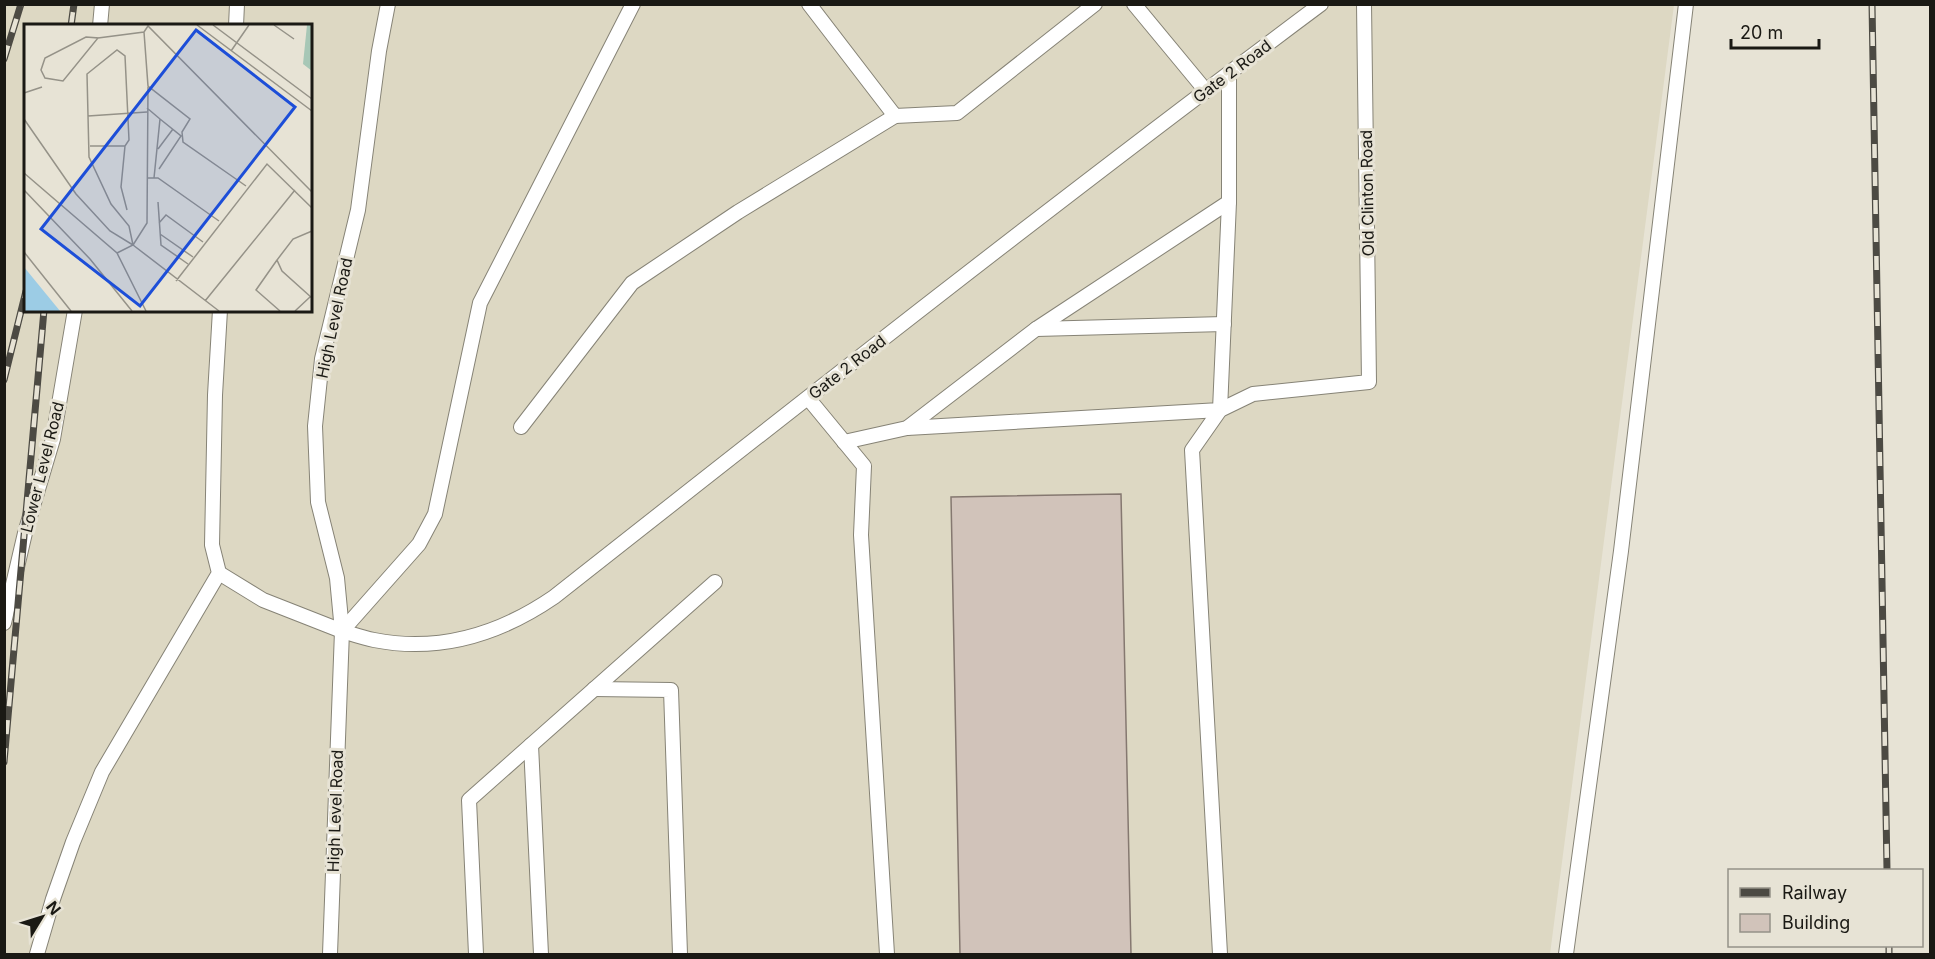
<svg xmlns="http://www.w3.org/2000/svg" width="1935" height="959" viewBox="0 0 1935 959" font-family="Inter,sans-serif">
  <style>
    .built { fill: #ddd8c3; fill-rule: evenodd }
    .building { fill: #d1c3ba; stroke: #857870; stroke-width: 1.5 }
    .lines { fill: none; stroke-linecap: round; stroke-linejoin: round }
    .lane-casing { stroke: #868376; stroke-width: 16 }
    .lane { stroke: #fff; stroke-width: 14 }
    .rail-casing { stroke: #4c4a43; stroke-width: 7 }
    .rail { stroke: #e7e3d5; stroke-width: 4.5; stroke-dasharray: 14; stroke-linecap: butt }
    .labels { text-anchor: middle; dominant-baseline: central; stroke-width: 6; stroke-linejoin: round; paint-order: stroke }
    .street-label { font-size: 16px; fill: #1a1914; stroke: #e7e3d5 }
    .inset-road { fill: none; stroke: #959288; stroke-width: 1.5 }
    .view { fill: #1d4ed8; fill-opacity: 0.15; stroke: #1d4ed8; stroke-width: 3 }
    .inset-edge { fill: none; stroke: #1a1914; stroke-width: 3 }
  </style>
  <rect width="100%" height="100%" fill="#e7e3d5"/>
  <path class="built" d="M5 5H1674L1550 954H5ZM26 26H310V310H26Z"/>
  <path class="building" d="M1121 494 1131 954H960L951 497Z"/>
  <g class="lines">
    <g class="lane-casing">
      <g id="lane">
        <path d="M809 4 895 116 957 113 1095 4"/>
        <path d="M1134 4 1206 91"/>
        <path d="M100 26 102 4"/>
        <path d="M236 26 237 4"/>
        <path d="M1036 329 1224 324"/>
        <path d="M808 398 864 466 861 535 887 954"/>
        <path d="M521 427 632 283 738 212 895 116"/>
        <path d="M907 428 1220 410 1229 202"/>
        <path d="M844 442 907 428 1036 329 1229 202V73"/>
        <path d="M219 573 263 600 342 631 337 578 318 502 315 426 322 359 358 210 379 51 388 4"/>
        <path d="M4 623 25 533 53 439 75 310"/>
        <path d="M342 631C352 634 363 638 374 640 440 653 500 634 554 597 808 397 1062 197 1321 4"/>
        <path d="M342 631 419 544 435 514 480 303 633 4"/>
        <path d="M594 689 671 690 680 954"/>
        <path d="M531 745 541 954"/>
        <path d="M37 954 53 899 73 842 102 772 219 573 212 545 215 395 220 310"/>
        <path d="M330 954 342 631"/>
        <path d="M476 954 469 800 715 582"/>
        <path d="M1220 954 1192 450 1220 410 1253 394 1369 382 1364 4"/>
        <path d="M1566 954 1621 551 1686 4"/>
      </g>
    </g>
    <use href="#lane" class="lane"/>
    <g class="rail-casing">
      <g id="rail">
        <path d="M1872 4 1887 870"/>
        <path d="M71 26 74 4"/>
        <path d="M4 59 21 4"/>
        <path d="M4 380 26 291"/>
        <path d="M4 762 44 310"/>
        <path d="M1889 946V954"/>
      </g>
    </g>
    <use href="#rail" class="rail"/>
  </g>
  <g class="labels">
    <g class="street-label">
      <text transform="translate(1232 71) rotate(-37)">Gate 2 Road</text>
      <text transform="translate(1367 193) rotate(-91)">Old Clinton Road</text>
      <text transform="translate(334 318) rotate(-78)">High Level Road</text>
      <text transform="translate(847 367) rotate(-38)">Gate 2 Road</text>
      <text transform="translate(42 467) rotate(-76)">Lower Level Road</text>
      <text transform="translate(335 811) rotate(-88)">High Level Road</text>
    </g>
  </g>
  <g transform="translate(24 24)">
    <rect width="288" height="288" fill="#e7e3d5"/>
    <path d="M283 1H288V47L279 40Z" fill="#a7c7b6"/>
    <path d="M0 243 36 287H0Z" fill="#9ccce5"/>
    <path class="inset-road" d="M173 1 288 87M189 1 288 75M250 1 270 15M120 8 124 62 166 95 158 108 159 118 222 162M62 13 74 14 39 57 21 54 17 46 21 34ZM74 14 120 8 124 2 288 168M207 27 225 1M0 69 18 63M123 84 136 95 130 154M64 92 123 88M0 95 52 170 86 207 109 221 93 229M66 122H101L105 116 101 32 93 26 63 50 65 133 87 180 105 202 109 221M101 122 97 163 103 186M134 125 149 105M135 145 157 112 136 95M0 149 93 229 122 287M123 154H134L195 197M0 166 66 235 108 287M134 178 137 221 164 240M135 199 142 191 179 218M288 207 269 215 253 236 258 247 288 274M136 210 169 233M109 221 123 199 124 63M109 221 195 287M0 228 47 287M253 236 232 266 256 287M152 257 243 140 288 184M181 277 271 166M271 287 286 273"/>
    <path class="view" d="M172 6 271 83 116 282 17 205Z"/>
    <rect width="288" height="288" class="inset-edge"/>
  </g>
  <rect width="1935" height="959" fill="none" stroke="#1a1914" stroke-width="12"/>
  <rect x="1728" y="869" width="195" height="78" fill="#e7e3d5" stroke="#959288" stroke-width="1.5"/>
  <rect x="1740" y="888" width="30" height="9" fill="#4c4a43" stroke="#959288" stroke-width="1.5"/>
  <text x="1782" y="899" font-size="18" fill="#1a1914">Railway</text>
  <rect x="1740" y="914" width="30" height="18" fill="#d1c3ba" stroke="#959288" stroke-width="1.5"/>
  <text x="1782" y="929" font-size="18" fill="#1a1914">Building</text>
  <g transform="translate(42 917) rotate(52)" stroke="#e7e3d5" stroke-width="4.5" paint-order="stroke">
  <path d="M0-4.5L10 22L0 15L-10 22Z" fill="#1a1914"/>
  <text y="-9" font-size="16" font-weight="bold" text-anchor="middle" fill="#1a1914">N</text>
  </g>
  <path d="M1731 39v9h88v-9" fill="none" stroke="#1a1914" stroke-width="3"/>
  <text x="1740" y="39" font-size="18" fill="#1a1914" stroke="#e7e3d5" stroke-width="4.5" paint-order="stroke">20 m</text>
</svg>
